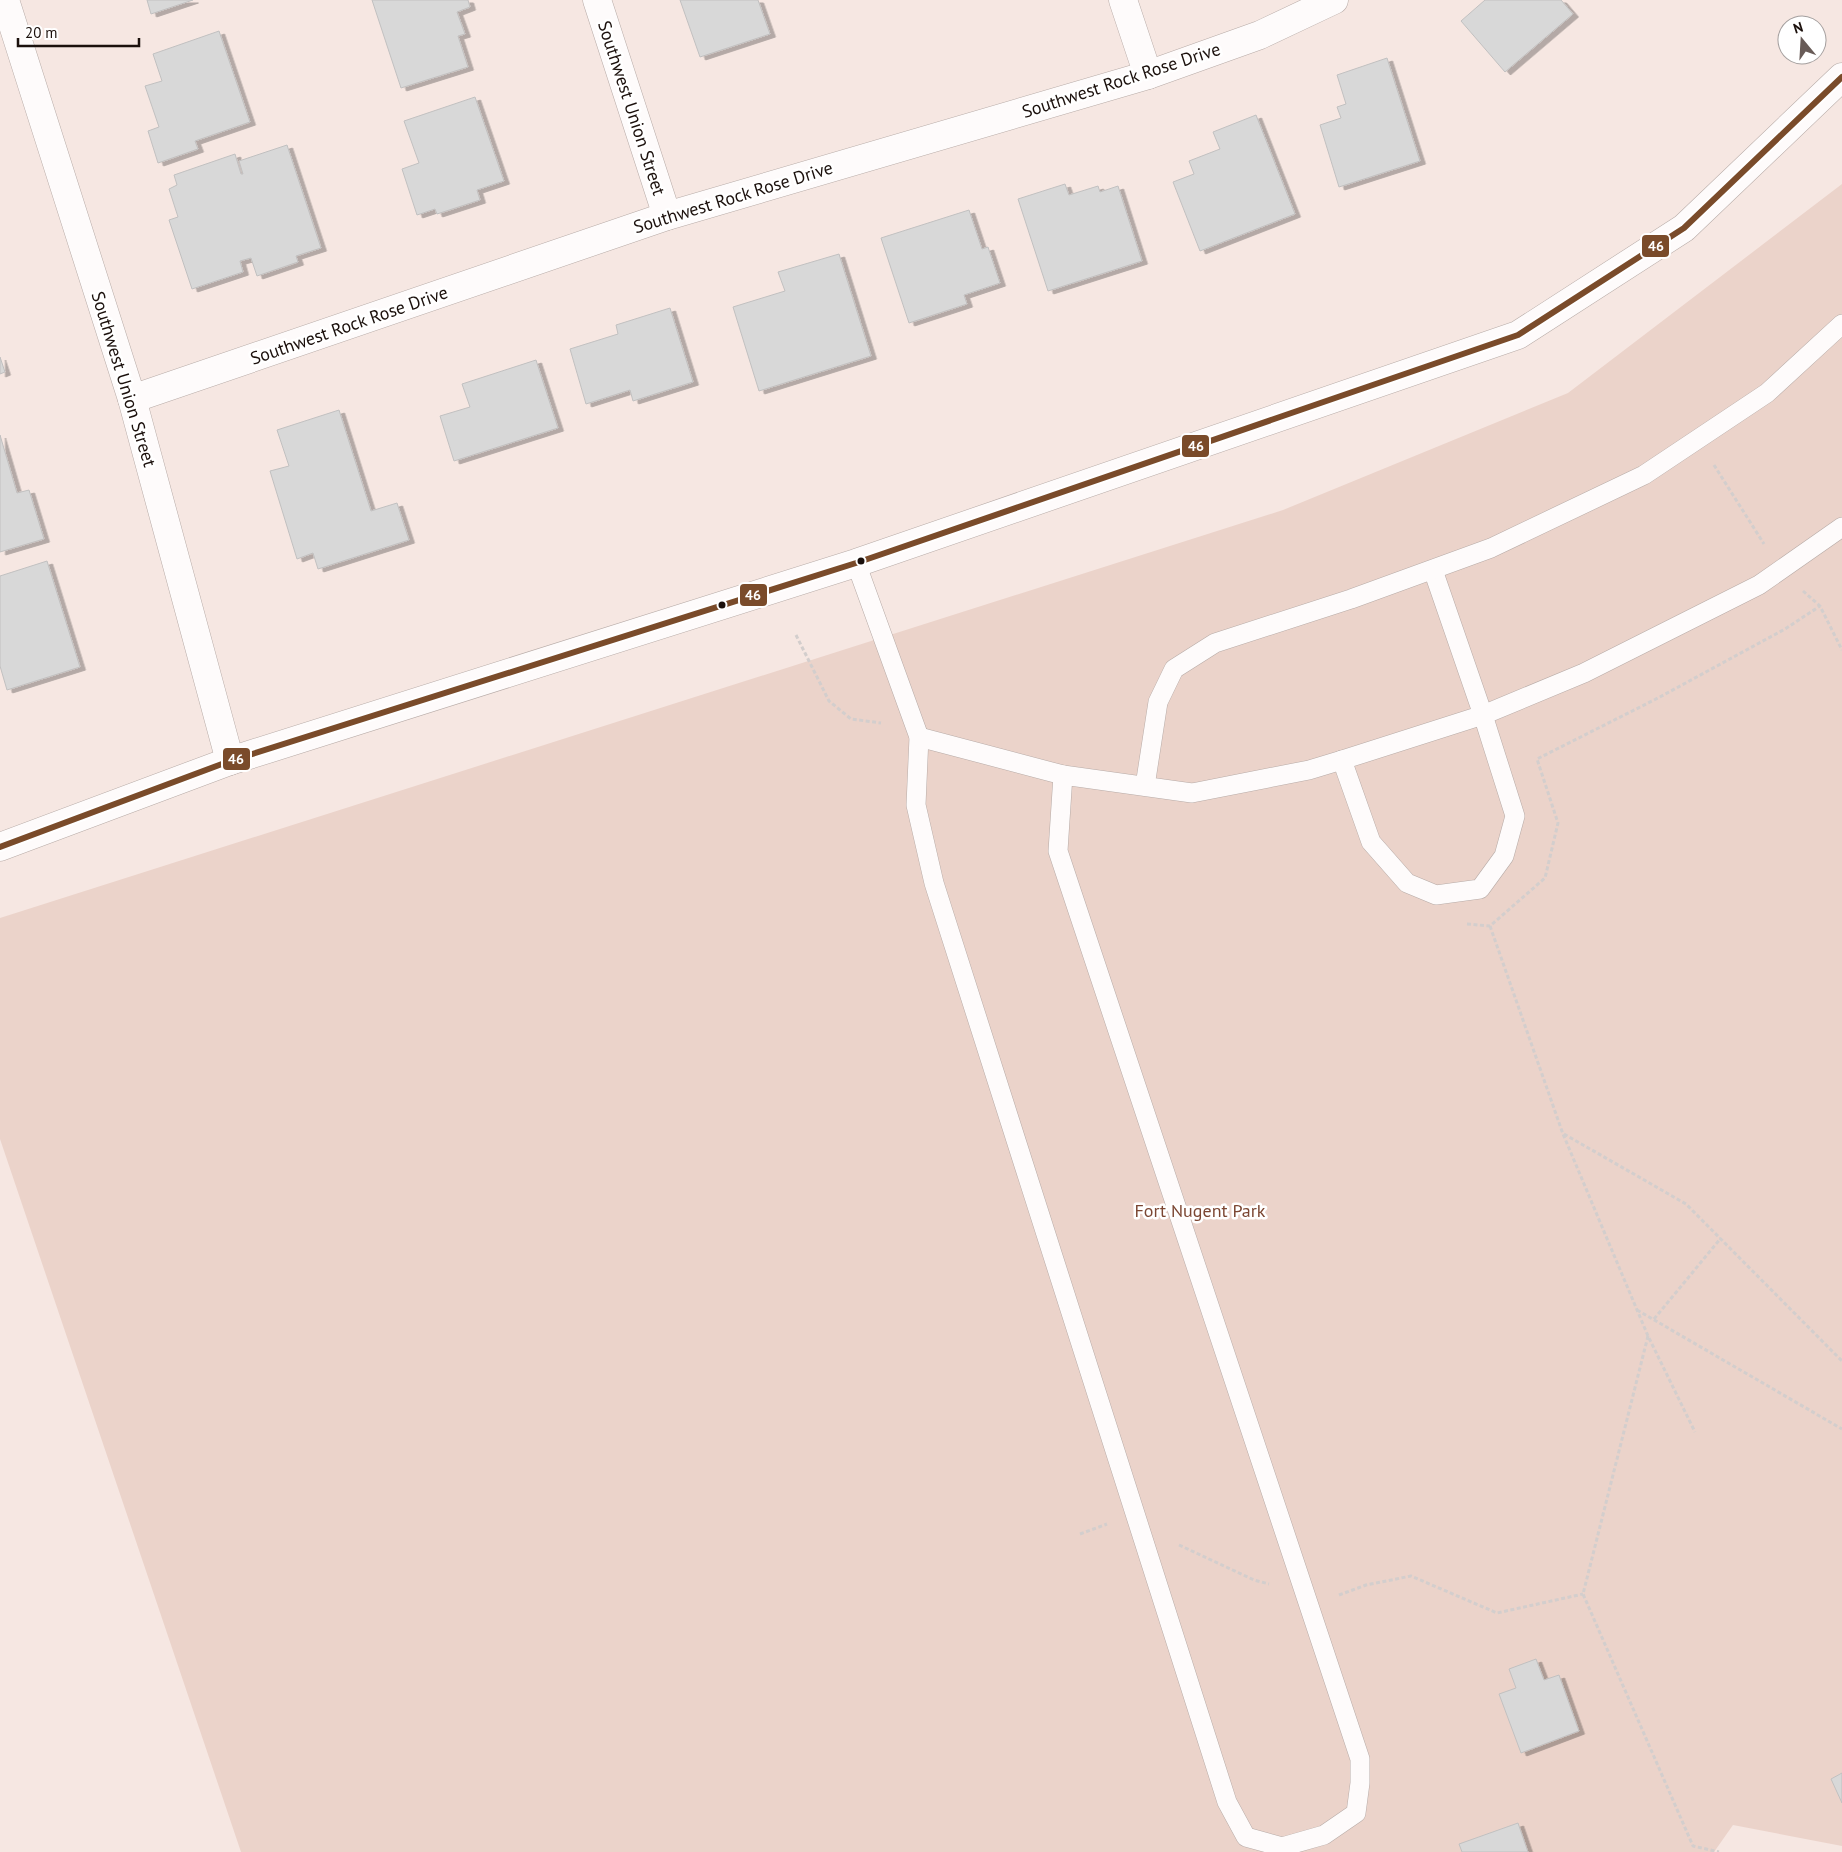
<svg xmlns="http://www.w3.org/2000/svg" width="1842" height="1852" viewBox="0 0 1842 1852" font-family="'PT Sans',sans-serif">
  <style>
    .green { fill: #ebd3ca }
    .building { fill: #d8d8d8; stroke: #c1c0c0; filter: url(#shadow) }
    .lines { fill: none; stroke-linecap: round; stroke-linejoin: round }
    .lane-casing { stroke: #b7aba7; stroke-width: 20 }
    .street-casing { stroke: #b7aba7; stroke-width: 29 }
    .secondary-casing { stroke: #b7aba7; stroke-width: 29 }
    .path { stroke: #d3cecd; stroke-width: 3; stroke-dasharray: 4 2.5; stroke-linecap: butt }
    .lane { stroke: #fefbfb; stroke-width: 19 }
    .street { stroke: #fefbfb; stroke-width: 28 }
    .secondary { stroke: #fefbfb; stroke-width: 28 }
    .bus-1-casing { stroke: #fff; stroke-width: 10 }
    .bus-1 { stroke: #7a4b2a; stroke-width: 6 }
    .bus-dot { fill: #1b100c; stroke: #fff; stroke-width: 2 }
    .labels { text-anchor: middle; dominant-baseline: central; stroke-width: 5; stroke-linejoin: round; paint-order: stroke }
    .street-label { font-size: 18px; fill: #1b100c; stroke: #fff }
    .park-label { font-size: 18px; fill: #7b4632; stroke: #fff }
    .line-badge { stroke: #fff; stroke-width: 2 }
    .badge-label { font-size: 14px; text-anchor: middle; font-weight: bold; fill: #fff }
  </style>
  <defs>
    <filter id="shadow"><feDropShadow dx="5.5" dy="3" stdDeviation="0" flood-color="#0004"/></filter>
  </defs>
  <rect width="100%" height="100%" fill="#f6e7e2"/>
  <path class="green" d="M1842 184V1846L1733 1825 1714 1852H241L0 1139V918L1283 510 1568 393Z"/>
  <g class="building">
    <path d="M147 0H193L151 14Z"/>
    <path d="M372 0H468L470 7 457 12 465 34 458 36 468 67 401 88Z"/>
    <path d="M680 0H758L770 34 700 57Z"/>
    <path d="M1485 0H1561L1573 14 1505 72 1461 21Z"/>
    <path d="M219 31 250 122 195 141 198 149 158 163 148 131 159 127 145 86 162 81 153 54Z"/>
    <path d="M1387 58 1420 161 1339 187 1320 125 1341 118 1337 107 1346 104 1337 75Z"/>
    <path d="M475 97 504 181 477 190 480 200 437 214 435 209 417 215 402 169 419 163 404 121Z"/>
    <path d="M1256 115 1295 214 1200 251 1173 182 1194 174 1189 161 1220 149 1213 132Z"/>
    <path d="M287 145 321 248 296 256 298 262 257 276 251 258 240 261 243 272 192 289 169 220 178 217 169 189 177 185 174 175 235 154 241 174H243L239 161Z"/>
    <path d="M1065 184 1069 195 1098 186 1100 192 1118 186 1142 261 1048 291 1018 199Z"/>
    <path d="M969 210 982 249 988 247 1000 283 964 295 967 304 909 323 881 238Z"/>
    <path d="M839 254 871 356 759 391 733 307 785 291 778 272Z"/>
    <path d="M670 308 693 382 633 401 630 390 586 404 570 349 618 334 616 325Z"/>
    <path d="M0 357 5 372 0 374Z"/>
    <path d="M536 360 558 428 454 461 440 416 470 407 462 384Z"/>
    <path d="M339 410 371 511 397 503 409 540 318 569 313 553 297 559 270 471 289 466 277 430Z"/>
    <path d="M0 435 17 493 29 490 44 539 0 552Z"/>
    <path d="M47 561 80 667 7 690 0 666V576Z"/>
    <path d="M1536 1659 1544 1680 1559 1675 1579 1731 1521 1753 1499 1694 1516 1688 1509 1669Z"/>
    <path d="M1842 1773V1803L1831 1779Z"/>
    <path d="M1518 1823 1528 1852H1462L1459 1844Z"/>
  </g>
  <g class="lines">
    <g class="lane-casing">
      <g id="lane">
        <path d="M856 563 919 737 916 805 934 883 1227 1802 1246 1837 1282 1847 1324 1835 1356 1813 1360 1783V1759L1058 851 1063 775 1192 793 1309 770 1342 760 1483 715 1584 673 1759 585 1842 527"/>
        <path d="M919 737 1063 775"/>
        <path d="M1342 760 1371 842 1407 883 1436 895 1480 889 1504 856 1515 816 1483 715 1433 570"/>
        <path d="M1145 786 1158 702 1174 669 1215 643 1351 599 1491 548 1644 475 1767 393 1842 324"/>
      </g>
    </g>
    <g class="street-casing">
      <g id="street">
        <path d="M5 0 132 399 230 761"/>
        <path d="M597 0 667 216"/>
        <path d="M1123 0 1148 75"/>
        <path d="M132 399 667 216 1148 75 1260 35 1334 0"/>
      </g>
    </g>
    <g class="secondary-casing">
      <path id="secondary" d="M0 847 230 761 856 563 1518 335 1684 228 1842 77"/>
    </g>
    <g class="path">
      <path d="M1714 465 1764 544"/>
      <path d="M1803 591 1820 606 1842 650"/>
      <path d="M796 635 829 701 851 719 881 723"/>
      <path d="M1467 924 1490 926 1545 878 1558 823 1537 759 1658 698 1785 629 1820 606"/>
      <path d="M1490 926 1563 1134 1648 1336 1695 1432"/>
      <path d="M1564 1134 1686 1204 1842 1361"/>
      <path d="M1637 1310 1842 1429"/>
      <path d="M1654 1319 1721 1238"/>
      <path d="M1648 1336 1583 1594 1693 1846 1719 1852"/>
      <path d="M1080 1534 1107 1524"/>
      <path d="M1179 1545 1254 1580 1269 1584"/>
      <path d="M1339 1595 1366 1585 1411 1576 1497 1613 1583 1594"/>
    </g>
    <use href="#lane" class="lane"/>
    <use href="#street" class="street"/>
    <use href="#secondary" class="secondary"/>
    <g class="bus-1-casing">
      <path id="bus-1" d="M0 847 230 761 856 563 1518 335 1684 228 1842 77"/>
    </g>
    <use href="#bus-1" class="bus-1"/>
  </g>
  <g class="bus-dot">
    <circle cx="861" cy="561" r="4.5"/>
    <circle cx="722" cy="605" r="4.5"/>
  </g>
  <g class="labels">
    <g class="street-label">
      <text transform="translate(1121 80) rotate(-18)">Southwest Rock Rose Drive</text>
      <text transform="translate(632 108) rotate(72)">Southwest Union Street</text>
      <text transform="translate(733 197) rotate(-17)">Southwest Rock Rose Drive</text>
      <text transform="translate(349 325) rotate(-19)">Southwest Rock Rose Drive</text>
      <text transform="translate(124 379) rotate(73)">Southwest Union Street</text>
    </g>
    <g class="park-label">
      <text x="1200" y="1210">Fort Nugent Park</text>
    </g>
  </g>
  <g class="line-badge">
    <rect x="1641" y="234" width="29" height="24" rx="5" fill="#7a4b2a"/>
    <rect x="1181" y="434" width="29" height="24" rx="5" fill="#7a4b2a"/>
    <rect x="739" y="583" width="29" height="24" rx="5" fill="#7a4b2a"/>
    <rect x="222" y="747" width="29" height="24" rx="5" fill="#7a4b2a"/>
  </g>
  <g class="badge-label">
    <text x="1656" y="251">46</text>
    <text x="1196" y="451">46</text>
    <text x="753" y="600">46</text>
    <text x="236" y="764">46</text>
  </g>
  <g transform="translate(1802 40) rotate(342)"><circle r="24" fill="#ffffff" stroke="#a49f9e"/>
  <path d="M0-4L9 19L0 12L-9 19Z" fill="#685b57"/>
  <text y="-8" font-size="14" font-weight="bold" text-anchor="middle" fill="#1b100c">N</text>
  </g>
  <path d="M18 38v8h121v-8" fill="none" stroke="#1b100c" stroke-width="2.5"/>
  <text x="25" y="38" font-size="15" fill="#1b100c" stroke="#ffffff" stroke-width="4" paint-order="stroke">20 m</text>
</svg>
